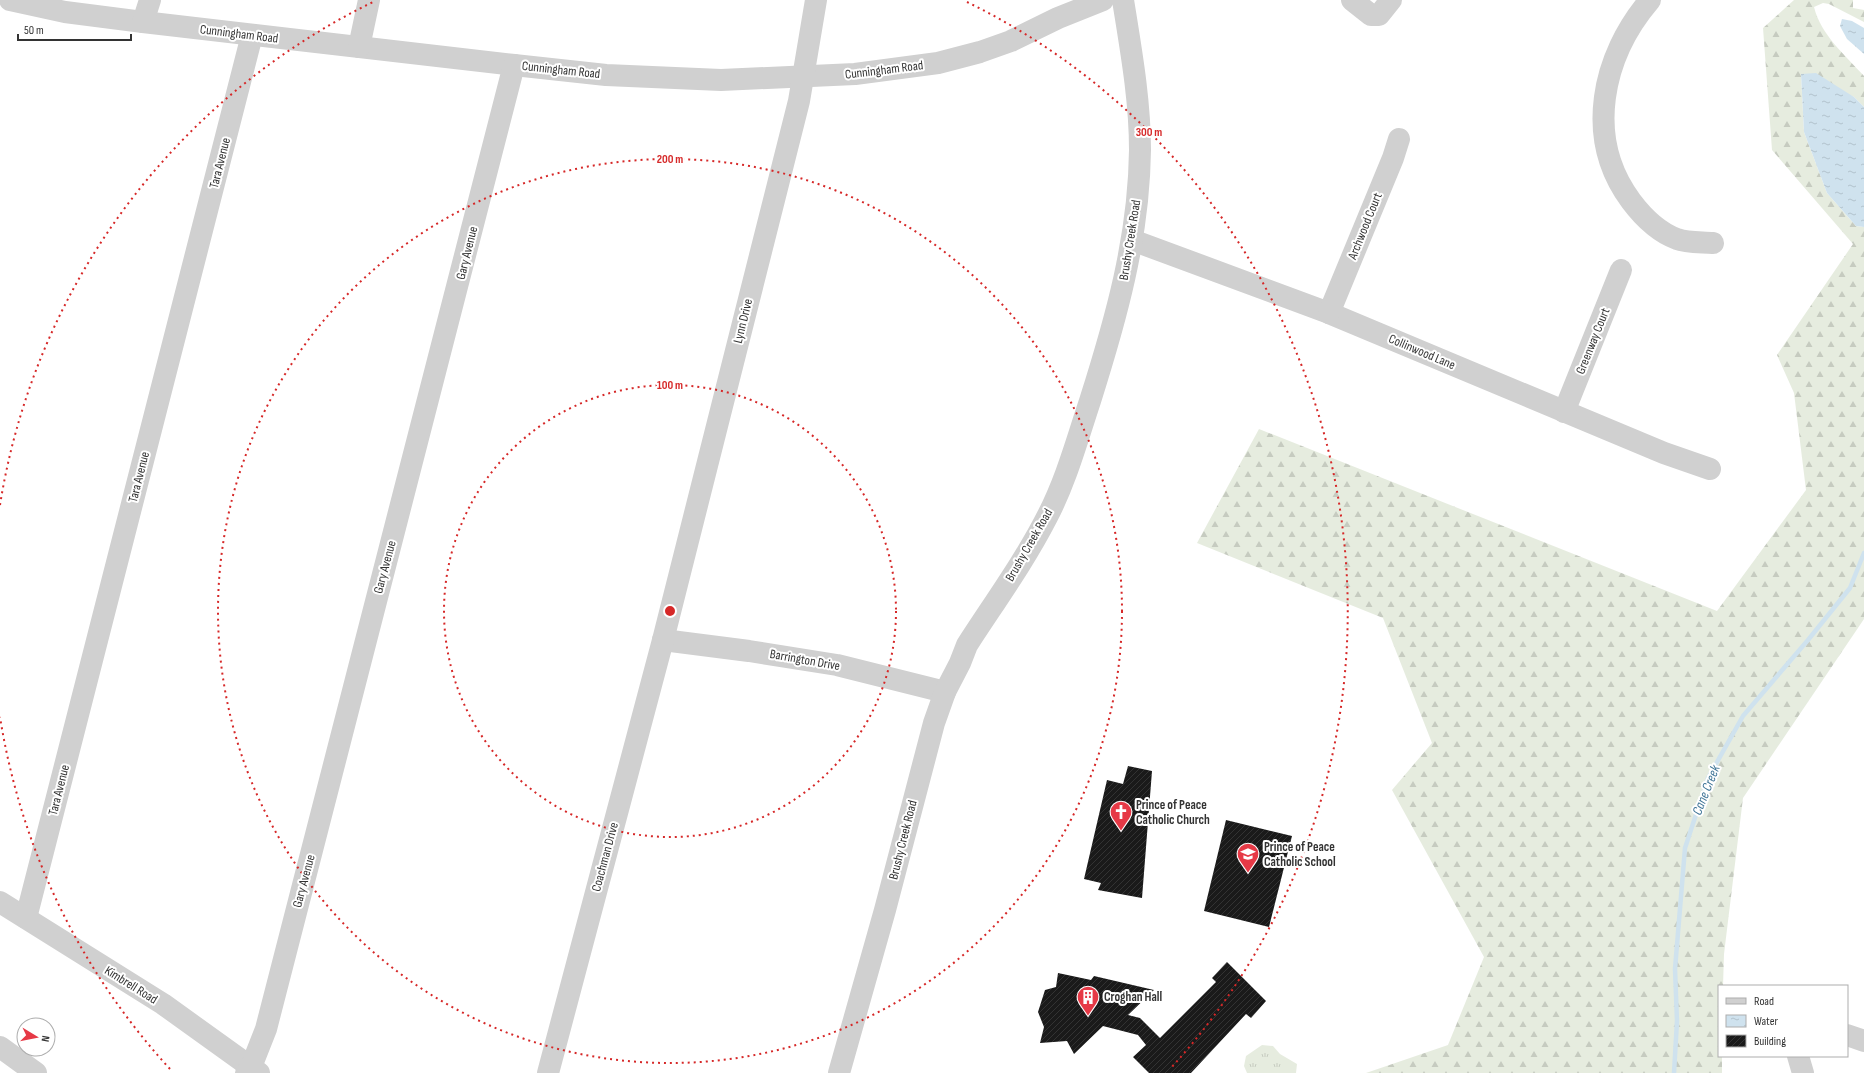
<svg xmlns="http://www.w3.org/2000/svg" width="1864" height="1073" viewBox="0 0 1864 1073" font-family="'Sofia Sans Condensed',sans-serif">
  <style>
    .forest { fill: url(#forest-firs) }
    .park { fill: url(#park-tufts) }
    .water { fill: url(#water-ripples) }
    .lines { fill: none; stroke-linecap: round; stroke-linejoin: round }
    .stream { stroke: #cfe2ee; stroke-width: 4.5 }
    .building { fill: url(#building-hatch) }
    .minor { stroke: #d0d0d0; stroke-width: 22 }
    .ring { fill: none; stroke: #d62828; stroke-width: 2; stroke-dasharray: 2 4 }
    .labels { text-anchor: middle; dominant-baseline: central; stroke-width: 4; stroke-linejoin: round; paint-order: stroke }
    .street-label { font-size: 13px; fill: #333; stroke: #fff }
    .poi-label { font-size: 13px; font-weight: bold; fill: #333; stroke: #fff; text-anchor: start }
    .water-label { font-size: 14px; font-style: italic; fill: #3f7597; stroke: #fff }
    .centre { fill: #d62828; stroke: #fff; stroke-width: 2 }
    .ring-label { font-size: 12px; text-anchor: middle; font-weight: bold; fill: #d62828; stroke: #fff; stroke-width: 4; stroke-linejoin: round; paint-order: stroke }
  </style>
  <defs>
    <pattern id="forest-firs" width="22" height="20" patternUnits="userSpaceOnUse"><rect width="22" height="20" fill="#e6ecdf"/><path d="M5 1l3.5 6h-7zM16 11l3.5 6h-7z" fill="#c6cbc0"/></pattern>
    <pattern id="park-tufts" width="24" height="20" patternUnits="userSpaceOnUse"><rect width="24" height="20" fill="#e6ecdf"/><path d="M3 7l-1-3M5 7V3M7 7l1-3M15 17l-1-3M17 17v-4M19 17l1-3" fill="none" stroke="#c6cbc0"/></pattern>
    <pattern id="water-ripples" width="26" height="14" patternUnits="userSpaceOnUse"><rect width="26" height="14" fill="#cfe2ee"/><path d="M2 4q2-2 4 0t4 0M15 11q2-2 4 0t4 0" fill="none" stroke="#b2c2cd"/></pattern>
    <pattern id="building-hatch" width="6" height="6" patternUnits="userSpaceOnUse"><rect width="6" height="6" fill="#1a1a1a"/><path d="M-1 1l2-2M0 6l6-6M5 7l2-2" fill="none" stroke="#333"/></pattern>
  </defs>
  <rect width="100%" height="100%" fill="#fff"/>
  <path class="forest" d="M1794 0H1853V8L1864 10V22L1829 4 1823 3 1814 7C1821 35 1845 55 1864 76V107L1854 97 1801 74 1804 132 1827 193 1856 226 1864 227V619L1743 798 1724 954 1723 986H1719V1056H1722V1073H1366L1448 1045 1484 957 1392 790 1432 743 1383 618 1197 543 1259 429 1717 611 1806 490 1794 393 1777 355 1853 244 1772 150 1763 28Z"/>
  <path class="park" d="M1262 1045 1273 1046 1280 1054 1297 1064 1296 1073H1247L1244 1066 1246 1056Z"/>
  <g class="water">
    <path d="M1842 19 1852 21 1864 28V54L1847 39 1840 26Z"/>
    <path d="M1816 73 1854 97 1864 107V227L1856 226 1827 193 1804 132 1801 74Z"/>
  </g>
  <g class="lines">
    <path class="stream" d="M1674 1073 1677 1021 1675 969 1685 848 1708 778 1743 716 1808 640 1850 588 1864 553"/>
  </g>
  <g class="building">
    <path d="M1128 766 1152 771 1142 898 1098 890 1101 883 1084 879 1107 780 1123 784Z"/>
    <path d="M1226 820 1292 836 1269 927 1204 911Z"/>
    <path d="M1227 962 1266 1001 1251 1018 1246 1014 1191 1073H1149L1133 1057 1146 1045 1138 1035 1103 1026 1074 1054 1067 1041 1040 1043 1044 1027 1038 1012 1045 990 1056 987 1058 973 1091 980 1094 976 1154 990 1128 1015 1140 1018 1160 1038 1216 982 1212 978Z"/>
  </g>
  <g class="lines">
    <g class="minor">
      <path d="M10 0 65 12 143 22 514 65 606 75 721 80 855 74 938 63 980 52 1011 41 1058 18 1103 0"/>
      <path d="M1352 0 1371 15H1379L1391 0"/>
      <path d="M1650 0C1602 56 1584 138 1631 201 1643 217 1658 232 1677 239 1687 243 1702 242 1713 243"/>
      <path d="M143 22 150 0"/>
      <path d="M359 47 369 0"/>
      <path d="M1132 240 1329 313 1664 453 1710 469"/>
      <path d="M1329 313 1393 158 1399 139"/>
      <path d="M1564 412 1621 270"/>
      <path d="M663 640 749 651 837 665 945 692"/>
      <path d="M0 902 163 1004 259 1073"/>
      <path d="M26 918 252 35"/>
      <path d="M1847 1035 1864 1041"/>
      <path d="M0 1047 36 1073"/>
      <path d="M1798 1056 1803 1073"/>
      <path d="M246 1073 251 1067 266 1029 514 65"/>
      <path d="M548 1073 663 640 799 101 816 0"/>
      <path d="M839 1073 885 910 934 723 945 692 960 663 967 645C994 603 1024 562 1047 517 1066 481 1077 440 1090 401 1116 319 1139 238 1140 150 1140 100 1131 50 1123 0"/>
    </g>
  </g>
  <g class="ring">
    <circle cx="670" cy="611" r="226"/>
    <circle cx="670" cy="611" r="452"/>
    <path d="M170 1069A678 678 0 0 1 0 717M0 505A678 678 0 0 1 373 2M967 2A678 678 0 0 1 1170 1069"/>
  </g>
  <defs>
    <g id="church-pin" transform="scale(1.15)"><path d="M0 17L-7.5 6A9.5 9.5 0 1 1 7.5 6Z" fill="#e63946" stroke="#fff"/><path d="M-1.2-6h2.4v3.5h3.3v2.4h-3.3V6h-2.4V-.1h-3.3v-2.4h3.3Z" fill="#fff"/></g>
    <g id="school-pin" transform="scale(1.15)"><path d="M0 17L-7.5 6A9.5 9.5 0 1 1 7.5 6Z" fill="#e63946" stroke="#fff"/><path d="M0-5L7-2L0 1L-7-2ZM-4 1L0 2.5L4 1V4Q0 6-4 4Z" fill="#fff"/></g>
    <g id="building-pin" transform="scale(1.15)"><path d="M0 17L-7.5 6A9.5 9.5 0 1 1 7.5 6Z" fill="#e63946" stroke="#fff"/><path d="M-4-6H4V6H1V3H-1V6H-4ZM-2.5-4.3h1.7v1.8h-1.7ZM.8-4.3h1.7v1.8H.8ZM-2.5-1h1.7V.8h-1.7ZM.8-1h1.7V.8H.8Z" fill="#fff"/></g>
  </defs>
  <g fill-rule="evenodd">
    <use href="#church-pin" x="1121" y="812"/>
    <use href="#school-pin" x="1248" y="854"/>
    <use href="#building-pin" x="1088" y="997"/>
  </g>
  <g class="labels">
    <g class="street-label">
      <text transform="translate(239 34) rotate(7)">Cunningham Road</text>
      <text transform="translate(561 70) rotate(6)">Cunningham Road</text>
      <text transform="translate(884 70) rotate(-7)">Cunningham Road</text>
      <text transform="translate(220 163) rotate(-76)">Tara Avenue</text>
      <text transform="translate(1365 226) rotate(-68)">Archwood Court</text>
      <text transform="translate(1130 240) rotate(-81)">Brushy Creek Road</text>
      <text transform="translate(467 253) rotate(-76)">Gary Avenue</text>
      <text transform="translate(743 321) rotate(-76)">Lynn Drive</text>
      <text transform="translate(1593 341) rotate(-68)">Greenway Court</text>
      <text transform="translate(1422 352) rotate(23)">Collinwood Lane</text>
      <text transform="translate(139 477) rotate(-76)">Tara Avenue</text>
      <text transform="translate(1029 545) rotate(-60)">Brushy Creek Road</text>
      <text transform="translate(385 567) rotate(-75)">Gary Avenue</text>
      <text transform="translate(805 660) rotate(10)">Barrington Drive</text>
      <text transform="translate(59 790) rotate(-76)">Tara Avenue</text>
      <text transform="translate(903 840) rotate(-76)">Brushy Creek Road</text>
      <text transform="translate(605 857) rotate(-75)">Coachman Drive</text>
      <text transform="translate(304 881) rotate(-75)">Gary Avenue</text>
      <text transform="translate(131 985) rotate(32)">Kimbrell Road</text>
    </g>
    <g class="poi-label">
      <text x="1136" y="805">Prince of Peace<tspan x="1136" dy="15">Catholic Church</tspan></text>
      <text x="1264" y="847">Prince of Peace<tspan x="1264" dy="15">Catholic School</tspan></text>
      <text x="1104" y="997">Croghan Hall</text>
    </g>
    <g class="water-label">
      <text transform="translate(1706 790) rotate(-68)">Cane Creek</text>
    </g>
  </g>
  <circle cx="670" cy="611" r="6" class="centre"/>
  <g class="ring-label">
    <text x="1149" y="136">300 m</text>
    <text x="670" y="163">200 m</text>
    <text x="670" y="389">100 m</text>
  </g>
  <rect x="1718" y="985" width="130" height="72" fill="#ffffff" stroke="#adadad"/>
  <rect x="1726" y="998" width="20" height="6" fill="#d0d0d0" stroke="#adadad"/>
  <text x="1754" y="1005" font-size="12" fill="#333333">Road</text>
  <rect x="1726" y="1015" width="20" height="12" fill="url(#water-ripples)" stroke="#adadad"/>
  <text x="1754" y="1025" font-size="12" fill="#333333">Water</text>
  <rect x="1726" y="1035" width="20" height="12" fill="url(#building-hatch)" stroke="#adadad"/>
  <text x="1754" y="1045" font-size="12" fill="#333333">Building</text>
  <g transform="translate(36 1037) rotate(100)"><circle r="19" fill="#ffffff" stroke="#adadad"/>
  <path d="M0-3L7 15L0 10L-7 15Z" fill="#e63946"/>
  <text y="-6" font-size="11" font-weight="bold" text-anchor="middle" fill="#333333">N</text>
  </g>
  <path d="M18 34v6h113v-6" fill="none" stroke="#333333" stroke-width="2"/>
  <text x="24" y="34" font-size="12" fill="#333333" stroke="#ffffff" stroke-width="3" paint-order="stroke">50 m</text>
</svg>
